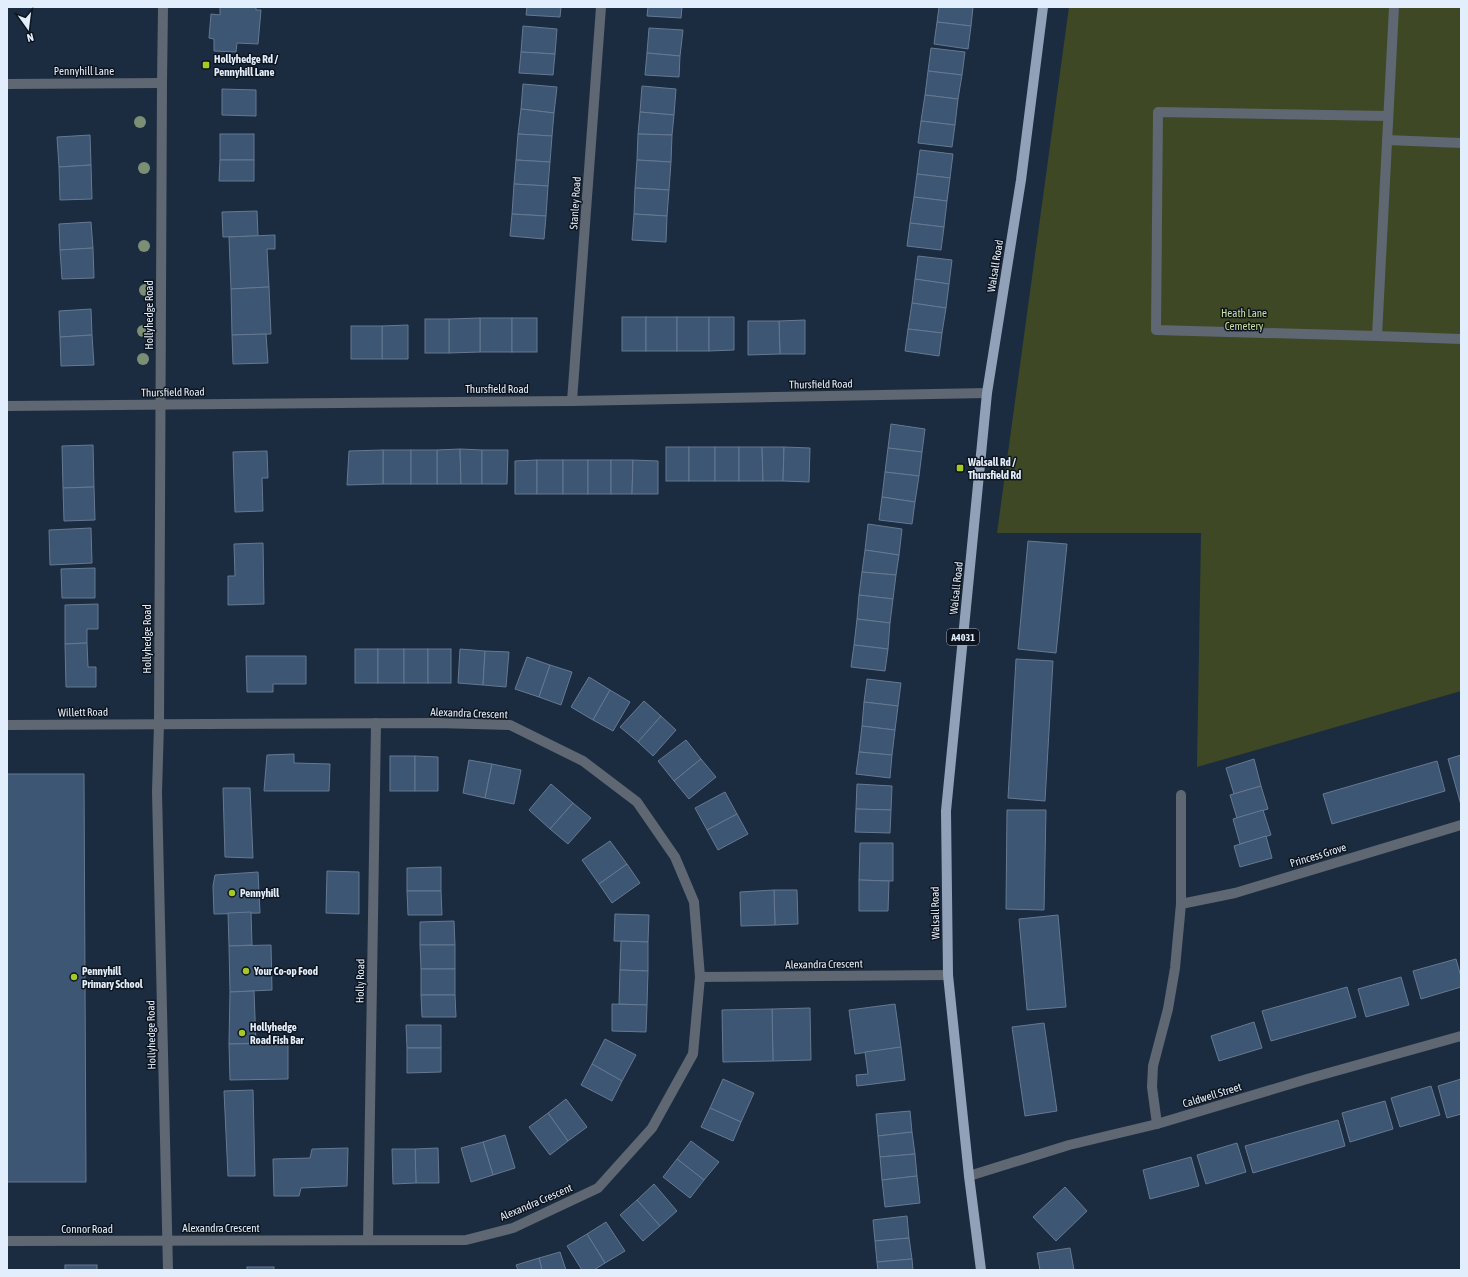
<svg xmlns="http://www.w3.org/2000/svg" width="1468" height="1277" viewBox="0 0 1468 1277" font-family="'Asap Condensed',sans-serif">
  <style>
    .green { fill: #3e4824 }
    .building { fill: #3d5674; stroke: #657991 }
    .lines { fill: none; stroke-linecap: round; stroke-linejoin: round }
    .minor { stroke: #5e6772; stroke-width: 10 }
    .major { stroke: #91a2b8; stroke-width: 10 }
    .tree { fill: #7c8e74 }
    .poi-dot { fill: #a5c823; stroke: #0d141d; stroke-width: 1.5 }
    .labels { text-anchor: middle; dominant-baseline: central; stroke-width: 3; stroke-linejoin: round; paint-order: stroke }
    .shield { fill: #0d141d; stroke: #a3adb9; stroke-width: 1 }
    .shield-label { font-size: 10px; font-weight: bold; fill: #e3eefc }
    .poi-label { font-size: 11px; font-weight: bold; fill: #e3eefc; stroke: #0d141d; text-anchor: start }
    .street-label { font-size: 11px; fill: #e3eefc; stroke: #0d141d }
    .park-label { font-size: 11px; fill: #cbdf9e; stroke: #0d141d }
  </style>
  <rect width="100%" height="100%" fill="#1b2c41"/>
  <path class="green" d="M1069 7H1461V691L1197 767 1201 533H997Z"/>
  <g class="building">
    <path d="M220 7H256V10H261L258 44 237 43 236 52 214 51V39L209 38 211 14 220 15Z"/>
    <path d="M527 7H561L560 17 526 15Z"/>
    <path d="M648 7H682L681 18 647 16Z"/>
    <path d="M939 7H973L971 26 937 22Z"/>
    <path d="M937 22 971 26 968 49 934 44Z"/>
    <path d="M523 26 557 29 555 54 521 52Z"/>
    <path d="M649 28 683 30 680 56 647 53Z"/>
    <path d="M931 48 965 52 962 75 928 71Z"/>
    <path d="M521 52 555 54 553 75 519 73Z"/>
    <path d="M647 53 680 56 679 77 645 75Z"/>
    <path d="M928 71 962 75 958 99 925 95Z"/>
    <path d="M523 84 557 87 554 113 521 109Z"/>
    <path d="M642 86 676 89 674 115 640 112Z"/>
    <path d="M222 89 256 90V116L222 115Z"/>
    <path d="M925 95 958 99 955 125 921 121Z"/>
    <path d="M521 109 554 113 552 136 518 134Z"/>
    <path d="M640 112 674 115 672 135 638 134Z"/>
    <path d="M921 121 955 125 952 147 918 143Z"/>
    <rect x="220" y="134" width="34" height="26"/>
    <path d="M518 134 552 136 550 162 516 160Z"/>
    <path d="M638 134 672 135 671 162 637 160Z"/>
    <path d="M90 135 91 165 59 167 57 137Z"/>
    <path d="M920 150 953 154 950 178 917 174Z"/>
    <path d="M220 160H254V181H219Z"/>
    <path d="M516 160 550 162 548 186 514 184Z"/>
    <path d="M637 160 671 162 669 190 635 188Z"/>
    <path d="M91 165 92 199 60 200 59 167Z"/>
    <path d="M917 174 950 178 947 201 914 197Z"/>
    <path d="M514 184 548 186 546 216 512 214Z"/>
    <path d="M635 188 669 190 667 216 634 214Z"/>
    <path d="M914 197 947 201 944 227 910 223Z"/>
    <path d="M257 211 258 236 223 237 222 212Z"/>
    <path d="M512 214 546 216 544 239 510 236Z"/>
    <path d="M634 214 667 216 666 242 632 240Z"/>
    <path d="M91 222 93 248 60 250 59 224Z"/>
    <path d="M910 223 944 227 941 250 907 246Z"/>
    <path d="M275 235V249H267L269 287 231 289 229 237Z"/>
    <path d="M93 248 94 278 62 279 60 250Z"/>
    <path d="M918 256 952 260 949 284 915 279Z"/>
    <path d="M915 279 949 284 946 308 912 303Z"/>
    <path d="M269 287 271 334 232 335 231 289Z"/>
    <path d="M912 303 946 308 942 333 908 329Z"/>
    <path d="M91 309 92 335 60 337 59 311Z"/>
    <rect x="622" y="317" width="24" height="34"/>
    <rect x="646" y="317" width="31" height="34"/>
    <rect x="677" y="317" width="32" height="34"/>
    <path d="M709 317H734V350L709 351Z"/>
    <rect x="480" y="318" width="32" height="34"/>
    <path d="M480 318V352L449 353V319Z"/>
    <rect x="512" y="318" width="25" height="34"/>
    <rect x="425" y="319" width="24" height="34"/>
    <path d="M805 320V354H780L779 321Z"/>
    <path d="M748 321H779L780 354 748 355Z"/>
    <path d="M408 325V359H382V326Z"/>
    <rect x="351" y="326" width="31" height="33"/>
    <path d="M908 329 942 333 939 356 905 351Z"/>
    <path d="M266 334 268 363 233 364 232 335Z"/>
    <path d="M92 335 94 365 61 366 60 337Z"/>
    <path d="M891 424 925 429 922 452 888 448Z"/>
    <path d="M93 445 94 487 63 488 62 446Z"/>
    <rect x="666" y="447" width="23" height="34"/>
    <rect x="689" y="447" width="26" height="34"/>
    <rect x="715" y="447" width="24" height="34"/>
    <path d="M739 447H762L763 481H739Z"/>
    <path d="M762 447H784L783 481H763Z"/>
    <path d="M784 447 810 448 809 482 783 481Z"/>
    <path d="M888 448 922 452 919 476 885 472Z"/>
    <path d="M460 449 461 484H437V450Z"/>
    <path d="M460 449 482 450V484H461Z"/>
    <rect x="383" y="450" width="28" height="34"/>
    <path d="M383 450V484L347 485 349 451Z"/>
    <rect x="411" y="450" width="26" height="34"/>
    <path d="M482 450H508L507 484H482Z"/>
    <path d="M267 451 268 478H262L263 511 235 512 233 452Z"/>
    <path d="M537 460V494H515V461Z"/>
    <rect x="537" y="460" width="26" height="34"/>
    <rect x="563" y="460" width="25" height="34"/>
    <rect x="588" y="460" width="23" height="34"/>
    <path d="M611 460H633L632 494H611Z"/>
    <path d="M633 460 658 461V494H632Z"/>
    <path d="M885 472 919 476 915 502 882 497Z"/>
    <path d="M94 487 95 520 64 521 63 488Z"/>
    <path d="M882 497 915 502 912 524 879 520Z"/>
    <path d="M868 524 902 529 899 555 865 550Z"/>
    <path d="M91 528 92 563 50 565 49 530Z"/>
    <path d="M1028 541 1067 544 1056 653 1018 649Z"/>
    <path d="M263 543 264 604 228 605V576H235L234 544Z"/>
    <path d="M865 550 899 555 896 575 862 572Z"/>
    <path d="M95 568V598H62L61 569Z"/>
    <path d="M862 572 896 575 893 599 859 595Z"/>
    <path d="M859 595 893 599 890 623 857 619Z"/>
    <path d="M98 604V629H87V643L65 644V605Z"/>
    <path d="M857 619 890 623 888 649 854 645Z"/>
    <path d="M87 643 88 667H96V687H66L65 644Z"/>
    <path d="M854 645 888 649 885 671 851 667Z"/>
    <rect x="355" y="649" width="23" height="34"/>
    <rect x="378" y="649" width="26" height="34"/>
    <rect x="404" y="649" width="24" height="34"/>
    <rect x="428" y="649" width="23" height="34"/>
    <path d="M460 649 485 651 483 685 458 683Z"/>
    <path d="M485 651 509 652 506 687 483 685Z"/>
    <path d="M246 656H306V684H273V692H247Z"/>
    <path d="M527 657 550 665 539 697 515 689Z"/>
    <path d="M1016 659 1053 661 1045 801 1008 798Z"/>
    <path d="M550 665 572 672 561 705 539 697Z"/>
    <path d="M589 677 610 690 593 720 571 707Z"/>
    <path d="M867 679 901 683 898 706 864 702Z"/>
    <path d="M610 690 630 702 613 731 593 720Z"/>
    <path d="M644 701 661 716 638 742 620 727Z"/>
    <path d="M864 702 898 706 895 730 862 726Z"/>
    <path d="M661 716 676 730 653 756 638 742Z"/>
    <path d="M862 726 895 730 892 755 859 752Z"/>
    <path d="M686 740 701 759 674 781 658 761Z"/>
    <path d="M859 752 892 755 890 778 856 774Z"/>
    <path d="M294 754V763L330 764 329 791H264L267 755Z"/>
    <path d="M1461 755V805L1448 759Z"/>
    <rect x="390" y="756" width="25" height="35"/>
    <path d="M415 756 438 757V791H415Z"/>
    <path d="M701 759 716 777 689 799 674 781Z"/>
    <path d="M1254 759 1261 786 1234 794 1226 768Z"/>
    <path d="M469 760 492 764 485 798 463 793Z"/>
    <path d="M1437 761 1445 791 1332 824 1323 794Z"/>
    <path d="M492 764 521 770 514 804 485 798Z"/>
    <path d="M7 774H84L86 1182H7Z"/>
    <path d="M551 784 573 803 550 829 529 810Z"/>
    <path d="M857 784 892 786 891 810 856 809Z"/>
    <path d="M1261 786 1268 809 1237 818 1230 795Z"/>
    <path d="M223 788H250L253 858 225 857Z"/>
    <path d="M725 792 737 814 707 830 695 808Z"/>
    <path d="M573 803 591 818 568 844 550 829Z"/>
    <path d="M856 809 891 810 890 833 855 832Z"/>
    <path d="M1007 810H1046L1044 910 1006 909Z"/>
    <path d="M1263 810 1271 835 1240 844 1233 819Z"/>
    <path d="M737 814 748 834 718 850 707 830Z"/>
    <path d="M1266 836 1272 858 1240 867 1234 846Z"/>
    <path d="M610 841 627 864 599 884 582 860Z"/>
    <path d="M860 843H893V881L859 880Z"/>
    <path d="M627 864 640 883 612 903 599 884Z"/>
    <path d="M441 867V891H407V868Z"/>
    <path d="M327 871 359 872V914L326 913Z"/>
    <path d="M258 872 260 913 214 914 213 886 215 875Z"/>
    <path d="M859 880 889 881 888 911H859Z"/>
    <path d="M774 890H797L798 924 775 925Z"/>
    <path d="M774 890 775 925 741 926 740 892Z"/>
    <path d="M407 891H441L442 915H408Z"/>
    <path d="M251 912 252 945 229 946 228 913Z"/>
    <path d="M615 914 649 915 648 942 614 941Z"/>
    <path d="M1058 915 1066 1007 1027 1010 1019 919Z"/>
    <path d="M454 921 455 945H420V922Z"/>
    <path d="M621 941 648 942V971L620 970Z"/>
    <path d="M271 945 272 990 230 992 229 946Z"/>
    <path d="M420 945H455V969H421Z"/>
    <path d="M1456 959 1461 977V987L1421 999 1413 971Z"/>
    <rect x="421" y="969" width="34" height="26"/>
    <path d="M620 970 648 971 647 1005 619 1004Z"/>
    <path d="M1401 977 1409 1005 1366 1017 1358 989Z"/>
    <path d="M1347 987 1356 1017 1271 1041 1262 1011Z"/>
    <path d="M254 991 256 1043 229 1044 230 992Z"/>
    <path d="M421 995H455L456 1017H422Z"/>
    <path d="M612 1004 647 1005 646 1032 612 1031Z"/>
    <path d="M895 1004 901 1047 855 1054 849 1010Z"/>
    <path d="M810 1008 811 1060 773 1061 772 1009Z"/>
    <path d="M772 1009 773 1061 723 1062 722 1010Z"/>
    <path d="M1254 1022 1262 1048 1219 1061 1211 1036Z"/>
    <path d="M1044 1023 1057 1111 1025 1116 1012 1027Z"/>
    <path d="M406 1025H441V1048H407Z"/>
    <path d="M605 1039 636 1055 622 1081 592 1064Z"/>
    <path d="M288 1043V1079L230 1080 229 1044Z"/>
    <path d="M901 1047 905 1080 857 1086 856 1075 868 1074 865 1052Z"/>
    <path d="M407 1048H441V1072L407 1073Z"/>
    <path d="M592 1064 622 1081 612 1101 581 1085Z"/>
    <path d="M723 1079 754 1093 741 1122 710 1108Z"/>
    <path d="M1461 1079V1114L1447 1118 1438 1086Z"/>
    <path d="M1431 1086 1440 1115 1400 1127 1391 1098Z"/>
    <path d="M253 1090 255 1176H228L224 1091Z"/>
    <path d="M566 1099 587 1127 568 1141 548 1113Z"/>
    <path d="M1385 1101 1393 1129 1350 1142 1342 1113Z"/>
    <path d="M710 1108 741 1122 733 1141 701 1127Z"/>
    <path d="M910 1111 912 1132 878 1136 876 1114Z"/>
    <path d="M548 1113 568 1141 550 1155 529 1127Z"/>
    <path d="M1338 1120 1345 1146 1253 1173 1245 1146Z"/>
    <path d="M912 1132 915 1154 880 1157 878 1136Z"/>
    <path d="M505 1135 515 1168 493 1175 483 1142Z"/>
    <path d="M691 1141 719 1162 704 1180 677 1159Z"/>
    <path d="M483 1142 493 1175 471 1182 461 1148Z"/>
    <path d="M1237 1143 1246 1172 1206 1184 1197 1155Z"/>
    <path d="M348 1148 347 1186 301 1188 299 1196H274L273 1159 310 1158 312 1149Z"/>
    <path d="M438 1148 439 1183H416L415 1149Z"/>
    <path d="M392 1149H415L416 1183 393 1184Z"/>
    <path d="M915 1154 917 1176 882 1180 880 1157Z"/>
    <path d="M1191 1157 1199 1186 1150 1199 1143 1170Z"/>
    <path d="M677 1159 704 1180 690 1198 663 1177Z"/>
    <path d="M917 1176 920 1203 885 1207 882 1180Z"/>
    <path d="M654 1184 677 1211 660 1226 637 1200Z"/>
    <path d="M1065 1187 1087 1211 1056 1241 1033 1217Z"/>
    <path d="M637 1200 660 1226 643 1241 620 1215Z"/>
    <path d="M907 1216 909 1238 875 1241 873 1220Z"/>
    <path d="M606 1222 625 1251 605 1263 587 1234Z"/>
    <path d="M587 1234 605 1263 594 1270H582L567 1246Z"/>
    <path d="M909 1238 912 1259 877 1262 875 1241Z"/>
    <path d="M1070 1248 1074 1270H1040L1037 1253Z"/>
    <path d="M560 1252 566 1270H542L539 1258Z"/>
    <path d="M539 1258 542 1270H518L516 1265Z"/>
    <path d="M912 1259 913 1270H878L877 1262Z"/>
    <rect x="65" y="1265" width="32" height="5"/>
    <rect x="247" y="1267" width="27" height="3"/>
  </g>
  <g class="lines">
    <g class="minor">
      <path d="M163 7 162 83 159 724 157 792 168 1270"/>
      <path d="M1394 7 1377 336 1461 339"/>
      <path d="M7 84 162 83"/>
      <path d="M1387 140 1461 143"/>
      <path d="M1377 336 1156 330 1158 112 1388 116"/>
      <path d="M572 401 601 7"/>
      <path d="M7 406 572 401 987 393"/>
      <path d="M7 725 437 723 510 725 583 761 637 802 675 857 694 902 700 977 693 1054 652 1128 598 1188 513 1228 466 1240 7 1241"/>
      <path d="M1181 904V795"/>
      <path d="M700 977 948 975"/>
      <path d="M1157 1124 1152 1087 1153 1066 1168 1009 1175 968 1181 904 1235 893 1461 825"/>
      <path d="M969 1176 1069 1145 1157 1124 1307 1079 1461 1036"/>
      <path d="M368 1240 376 723"/>
    </g>
    <path class="major" d="M981 1270 969 1176 948 975 946 811 987 393 1021 180 1043 7"/>
  </g>
  <g class="tree">
    <circle cx="140" cy="122" r="6"/>
    <circle cx="144" cy="168" r="6"/>
    <circle cx="144" cy="246" r="6"/>
    <circle cx="145" cy="290" r="6"/>
    <circle cx="143" cy="331" r="6"/>
    <circle cx="143" cy="359" r="6"/>
  </g>
  <g class="poi-dot">
    <rect x="202" y="61" width="8" height="8" rx="2"/>
    <rect x="956" y="464" width="8" height="8" rx="2"/>
    <circle cx="232" cy="893" r="4"/>
    <circle cx="246" cy="971" r="4"/>
    <circle cx="74" cy="977" r="4"/>
    <circle cx="242" cy="1033" r="4"/>
  </g>
  <g class="labels">
    <rect class="shield" x="947" y="629" width="32" height="16" rx="3"/>
    <g class="shield-label">
      <text x="963" y="637">A4031</text>
    </g>
    <g class="poi-label">
      <text x="214" y="59">Hollyhedge Rd /<tspan x="214" dy="13">Pennyhill Lane</tspan></text>
      <text x="968" y="462">Walsall Rd /<tspan x="968" dy="13">Thursfield Rd</tspan></text>
      <text x="240" y="893">Pennyhill</text>
      <text x="82" y="971">Pennyhill<tspan x="82" dy="13">Primary School</tspan></text>
      <text x="254" y="971">Your Co-op Food</text>
      <text x="250" y="1027">Hollyhedge<tspan x="250" dy="13">Road Fish Bar</tspan></text>
    </g>
    <g class="street-label">
      <text x="84" y="71">Pennyhill Lane</text>
      <text transform="translate(575 203) rotate(-86)">Stanley Road</text>
      <text transform="translate(995 266) rotate(-81)">Walsall Road</text>
      <text transform="translate(149 315) rotate(-90)">Hollyhedge Road</text>
      <text transform="translate(821 384) rotate(-1)">Thursfield Road</text>
      <text x="497" y="389">Thursfield Road</text>
      <text transform="translate(173 392) rotate(-1)">Thursfield Road</text>
      <text transform="translate(956 588) rotate(-84)">Walsall Road</text>
      <text transform="translate(147 639) rotate(-90)">Hollyhedge Road</text>
      <text transform="translate(83 712) rotate(-1)">Willett Road</text>
      <text transform="translate(469 713) rotate(2)">Alexandra Crescent</text>
      <text transform="translate(1318 855) rotate(-17)">Princess Grove</text>
      <text transform="translate(935 913) rotate(-91)">Walsall Road</text>
      <text transform="translate(824 964) rotate(-1)">Alexandra Crescent</text>
      <text transform="translate(360 981) rotate(-89)">Holly Road</text>
      <text transform="translate(151 1035) rotate(-91)">Hollyhedge Road</text>
      <text transform="translate(1212 1095) rotate(-17)">Caldwell Street</text>
      <text transform="translate(536 1202) rotate(-23)">Alexandra Crescent</text>
      <text x="221" y="1228">Alexandra Crescent</text>
      <text x="87" y="1229">Connor Road</text>
    </g>
    <g class="park-label">
      <text x="1244" y="313">Heath Lane<tspan x="1244" dy="13">Cemetery</tspan></text>
    </g>
  </g>
  <rect width="1468" height="1277" fill="none" stroke="#e3eefc" stroke-width="16"/>
  <g transform="translate(28 28) rotate(166)" stroke="#0d141d" stroke-width="3" paint-order="stroke">
  <path d="M0-3L7 15L0 10L-7 15Z" fill="#e3eefc"/>
  <text y="-6" font-size="11" font-weight="bold" text-anchor="middle" fill="#e3eefc">N</text>
  </g>
</svg>
